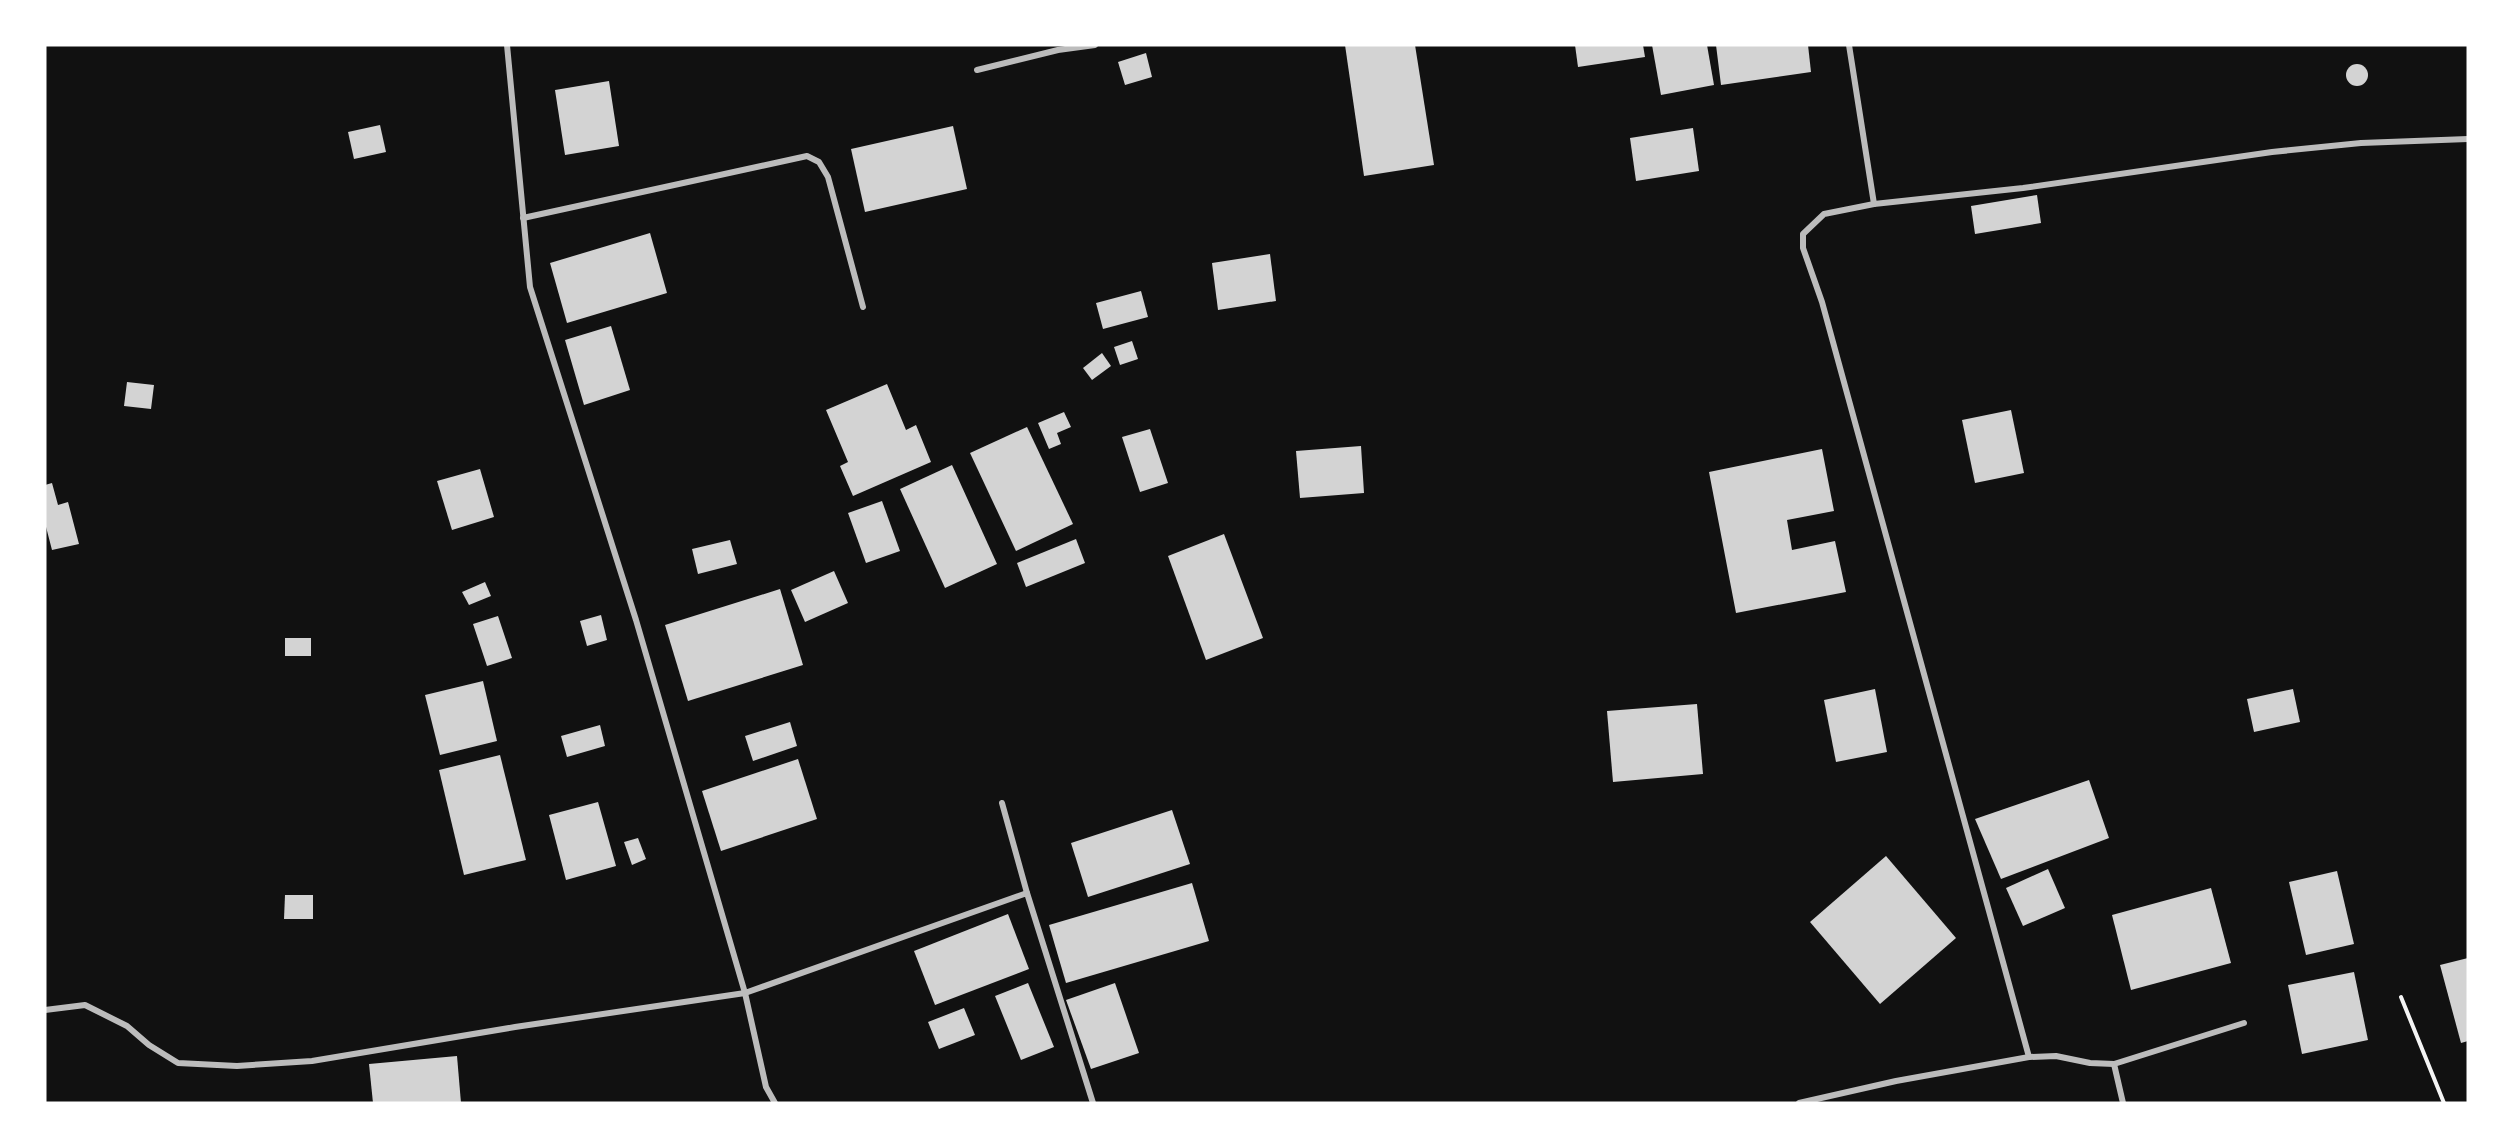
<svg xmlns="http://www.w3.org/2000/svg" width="2513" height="1148" viewBox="0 0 2513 1148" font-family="Mulish,sans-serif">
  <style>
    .building { fill: #d3d3d3 }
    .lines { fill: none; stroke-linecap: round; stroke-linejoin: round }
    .path { stroke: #f5f5f5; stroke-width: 4 }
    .minor { stroke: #bcbcbc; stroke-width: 6 }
  </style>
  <rect width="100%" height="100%" fill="#111"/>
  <g class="building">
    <path d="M1345 45H1415L1434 165 1364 176Z"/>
    <path d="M1575 45H1643L1645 57 1578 67Z"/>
    <path d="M1652 45H1707L1714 85 1661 95Z"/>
    <path d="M1716 45H1808L1811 72 1721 85Z"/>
    <path d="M1146 53 1152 77 1125 85 1118 62Z"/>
    <circle cx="2357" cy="75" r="11"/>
    <path d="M609 81 619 146 565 155 555 90Z"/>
    <path d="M380 125 386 152 354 159 348 132Z"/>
    <path d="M953 126 967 189 865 212 851 149Z"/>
    <path d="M1693 128 1699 171 1636 181 1630 138Z"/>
    <path d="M2037 195 2041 223 1975 234 1971 206Z"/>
    <path d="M650 233 667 293 567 323 550 263Z"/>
    <path d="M1270 254 1276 301 1218 310 1212 263Z"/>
    <path d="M1141 291 1148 317 1103 329 1096 303Z"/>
    <path d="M611 326 630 390 584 405 565 340Z"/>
    <path d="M1132 341 1138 359 1120 365 1114 347Z"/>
    <path d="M1102 353 1111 366 1092 380 1083 368Z"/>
    <path d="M127 382 154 385 151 409 124 406Z"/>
    <path d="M887 384 906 430 916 425 931 462 853 496 840 466 848 462 826 410Z"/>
    <path d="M2011 410 2024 473 1975 483 1962 420Z"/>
    <path d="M1064 412 1071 427 1057 433 1061 444 1049 449 1038 423Z"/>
    <path d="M1027 427 1073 524 1016 551 970 453Z"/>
    <path d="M1150 429 1168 483 1140 492 1122 437Z"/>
    <path d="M1361 446 1364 493 1300 498 1296 451Z"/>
    <path d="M1822 449 1834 511 1787 520 1792 550 1835 541 1846 592 1736 613 1709 472Z"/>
    <path d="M952 465 997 564 945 588 900 489Z"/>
    <path d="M480 469 494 517 452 530 437 481Z"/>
    <path d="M52 483 58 505 68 502 79 544 52 550 45 523V485Z"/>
    <path d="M882 501 900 551 866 563 848 513Z"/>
    <path d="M1224 534 1263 638 1206 660 1168 556Z"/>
    <path d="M1076 539 1085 563 1026 587 1017 563Z"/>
    <path d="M730 540 737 564 698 574 692 549Z"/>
    <path d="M834 571 848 603 805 622 791 590Z"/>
    <path d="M485 582 491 596 469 605 462 592Z"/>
    <path d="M780 589 803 665 688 701 665 625Z"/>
    <path d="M601 615 607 640 587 646 580 621Z"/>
    <path d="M498 616 512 658 487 666 473 624Z"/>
    <rect x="285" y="638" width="26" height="18"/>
    <path d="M483 681 497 741 440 755 425 695Z"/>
    <path d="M1875 689 1887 752 1836 762 1824 700Z"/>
    <path d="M2293 689 2300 722 2254 732 2247 699Z"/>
    <path d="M1697 704 1703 774 1613 782 1607 711Z"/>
    <path d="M790 722 797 746 753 761 745 736Z"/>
    <path d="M600 725 605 746 567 757 561 736Z"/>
    <path d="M500 755 526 860 464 875 439 770Z"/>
    <path d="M798 759 817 819 721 851 702 791Z"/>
    <path d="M2089 780 2109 838 2001 879 1975 819Z"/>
    <path d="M598 802 616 866 566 880 549 815Z"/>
    <path d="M1172 810 1190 864 1088 897 1071 843Z"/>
    <path d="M638 838 646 859 632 865 624 842Z"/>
    <path d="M1886 856 1956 938 1880 1004 1810 922Z"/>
    <path d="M2048 869 2065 908 2023 926 2006 888Z"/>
    <path d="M2337 871 2354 944 2306 955 2289 882Z"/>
    <path d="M1192 883 1209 941 1066 983 1049 925Z"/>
    <path d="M2211 888 2231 963 2131 990 2112 915Z"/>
    <path d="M285 895H313V919H284Z"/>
    <path d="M1008 914 1029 969 935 1005 914 951Z"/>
    <path d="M2468 958V1041L2461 1043 2440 965Z"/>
    <path d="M2354 972 2368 1040 2302 1054 2288 985Z"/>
    <path d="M1028 983 1054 1047 1021 1060 995 996Z"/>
    <path d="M1115 983 1139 1053 1091 1069 1066 1000Z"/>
    <path d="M964 1008 975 1035 939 1049 928 1022Z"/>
    <path d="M457 1056 461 1103H373L369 1064Z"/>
  </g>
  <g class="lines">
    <path class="path" d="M2401 997 2444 1103"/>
    <g class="minor">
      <path d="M507 45 530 287 636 620 745 993 766 1087 775 1103"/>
      <path d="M1849 45 1874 204"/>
      <path d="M977 70 1058 50 1095 45"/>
      <path d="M523 218 807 156 819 162 828 177 863 307"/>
      <path d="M1002 803 1027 893"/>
      <path d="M45 1010 85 1005 127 1026 149 1045 178 1063 237 1066 312 1061 515 1027 745 993 1027 893 1093 1103"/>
      <path d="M2029 1057 1822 302 1803 248V234L1824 214 1874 204 2023 188 2272 152 2361 143 2468 139"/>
      <path d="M1799 1103 1896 1081 2029 1057 2056 1056 2090 1063 2114 1064"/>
      <path d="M2123 1103 2114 1064 2244 1023"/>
    </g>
  </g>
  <rect width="2513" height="1148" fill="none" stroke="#ffffff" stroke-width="93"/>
</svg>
